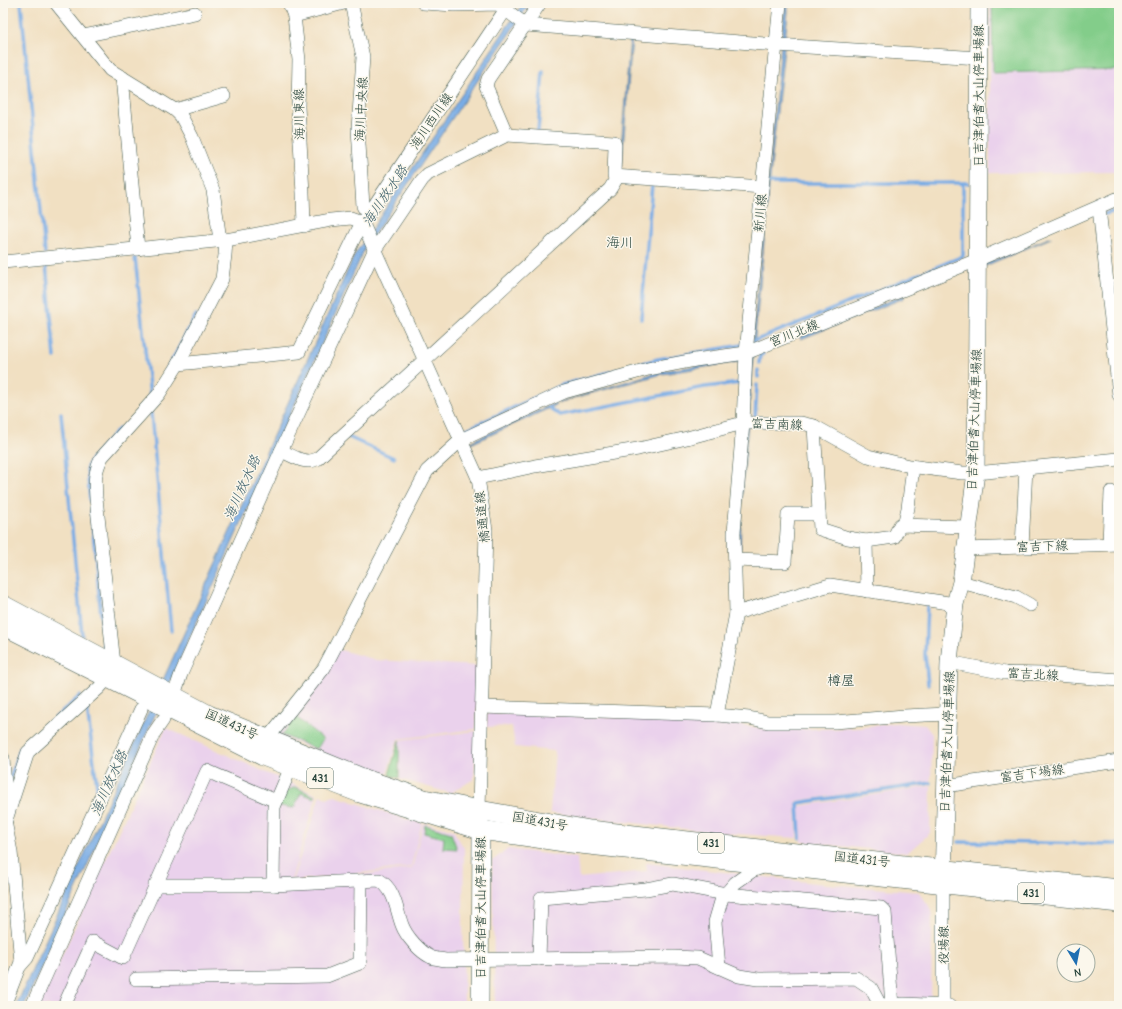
<svg xmlns="http://www.w3.org/2000/svg" width="1122" height="1009" viewBox="0 0 1122 1009" font-family="'Comic Neue','Klee One',sans-serif">
  <style>
    .built { fill: #ead1ec }
    .green { fill: #83cd8a; stroke: #51855f }
    .water { fill: #79ace5; stroke: #4c748c }
    .lines { fill: none; stroke-linecap: round; stroke-linejoin: round }
    .stream { stroke: #79ace5; stroke-width: 3.5 }
    .minor-casing { stroke: #3e5549; stroke-width: 14 }
    .major-casing { stroke: #3e5549; stroke-width: 18 }
    .highway-casing { stroke: #3e5549; stroke-width: 20 }
    .minor { stroke: #fff; stroke-width: 13 }
    .major { stroke: #fff; stroke-width: 17 }
    .highway { stroke: #fff; stroke-width: 19 }
    .labels { text-anchor: middle; dominant-baseline: central; stroke-width: 3; stroke-linejoin: round; paint-order: stroke }
    .shield { fill: #fbf7ec; stroke: #61756b; stroke-width: 1 }
    .shield-label { font-size: 12px; font-weight: bold; fill: #1f3d34 }
    .street-label { font-size: 13px; fill: #1f3d34; stroke: #fbf7ec }
    .water-label { font-size: 14px; font-style: italic; fill: #3a5e69; stroke: #fbf7ec }
    .neighbourhood-label { font-size: 14px; fill: #1f3d34; stroke: #fbf7ec }
  </style>
  <rect width="100%" height="100%" fill="#fbf7ec"/>
  <filter id="ink" filterUnits="userSpaceOnUse"><feTurbulence type="fractalNoise" baseFrequency=".025" numOctaves="2"/><feDisplacementMap in="SourceGraphic" scale="8" xChannelSelector="R" yChannelSelector="G"/><feConvolveMatrix kernelMatrix="1 2 1 2 8 2 1 2 1" color-interpolation-filters="sRGB"/></filter>
  <filter id="wash" filterUnits="userSpaceOnUse"><feTurbulence type="fractalNoise" baseFrequency=".012" numOctaves="4" result="noise"/><feDisplacementMap in="SourceGraphic" scale="16" xChannelSelector="R" yChannelSelector="G"/><feGaussianBlur stdDeviation="0.9" result="paint"/><feColorMatrix in="noise" values="0 0 0 0 0 0 0 0 0 0 0 0 0 0 0 0 0 1.4 0 .05"/><feComposite in="paint" operator="in"/></filter>
  <g filter="url(#wash)">
    <rect width="100%" height="100%" fill="#f1e0c2"/>
    <g class="built">
      <path d="M990 3H1119V172L990 173Z"/>
      <path d="M337 649 376 660 478 666 476 729 398 739 387 774 327 755 274 734Z"/>
      <path d="M487 713 714 721 773 730 860 728 896 723 925 725 932 734 931 781 796 801 797 838 712 832 550 813 555 751 515 747 512 726 487 727Z"/>
      <path d="M166 728 317 795 290 884 412 868 423 823 453 830 464 848 463 916 464 1006H39Z"/>
      <path d="M476 731 474 779 450 793 400 779 399 740Z"/>
      <path d="M931 786 930 833 907 853 802 842 800 806Z"/>
      <path d="M320 795 327 798 335 796 412 821 413 820 422 823 411 867 292 881Z"/>
      <path d="M508 849 577 858 579 878 647 871 646 863 815 883 919 892 932 910 931 1006H495L492 861Z"/>
    </g>
    <g class="green">
      <path d="M992 3H1119V70L993 73Z"/>
      <path d="M296 717 323 739 317 749 282 735Z"/>
      <path d="M399 740V778L389 775Z"/>
      <path d="M295 787 315 796 314 798 301 793 294 808 279 806 287 791Z"/>
      <path d="M425 825 451 833 457 849 443 848 444 838 424 833Z"/>
    </g>
    <g class="water">
      <path d="M523 3H530L365 248 24 1006H16L355 254Z"/>
      <path d="M785 3H788V12L772 157 753 358 741 511 740 574 738 527 751 357Z"/>
      <path d="M630 38H632L621 173H619Z"/>
      <path d="M1051 237V238L985 266 984 264Z"/>
      <path d="M904 295V298L801 339 800 337Z"/>
      <path d="M743 359V361L662 374 567 400 559 404 558 402 662 371Z"/>
      <path d="M555 403 556 405 471 444 470 442Z"/>
    </g>
    <g class="lines">
      <g class="stream">
        <path d="M21 3 45 253"/>
        <path d="M536 131H538L543 71"/>
        <path d="M768 183H968"/>
        <path d="M1105 214 1112 212"/>
        <path d="M135 257 150 396"/>
        <path d="M46 265 55 357"/>
        <path d="M641 319 652 184"/>
        <path d="M754 341 963 256V183"/>
        <path d="M759 363 760 355 763 354"/>
        <path d="M167 370 196 315"/>
        <path d="M758 377V370"/>
        <path d="M549 407 554 412 560 415 705 387 741 383"/>
        <path d="M61 413 82 635"/>
        <path d="M151 413 171 630"/>
        <path d="M755 419 757 385"/>
        <path d="M465 430 562 385 658 359 742 345"/>
        <path d="M346 436 394 458"/>
        <path d="M90 501 87 467 93 457 119 429"/>
        <path d="M91 509 104 647"/>
        <path d="M927 604 925 655 928 684"/>
        <path d="M87 708 98 794"/>
        <path d="M9 781 20 749 80 696"/>
        <path d="M800 838 798 803 931 783"/>
        <path d="M959 842 1119 844"/>
      </g>
    </g>
  </g>
  <g filter="url(#ink)">
    <g class="lines">
      <g class="minor-casing">
        <g id="minor">
          <path d="M56 3 110 70 175 110 181 116 192 137 213 190 220 240"/>
          <path d="M289 3 294 16 299 60 298 107 303 193 304 226"/>
          <path d="M351 3 363 57 358 129 363 206 368 215"/>
          <path d="M423 3 454 5 498 4 526 25 777 45 979 58"/>
          <path d="M540 3 488 79 486 86 507 135 614 142 615 145 614 176 762 187"/>
          <path d="M780 3 746 353 743 423 734 533 736 613 830 585 955 604"/>
          <path d="M294 16 344 3"/>
          <path d="M83 36 195 13"/>
          <path d="M122 77 138 249"/>
          <path d="M175 110 224 96"/>
          <path d="M1099 208 1119 395"/>
          <path d="M362 222 478 478 486 530 479 810"/>
          <path d="M3 262 226 240 331 220 351 218 362 222 368 215 510 3"/>
          <path d="M178 364 299 352 362 222"/>
          <path d="M814 426 820 529 848 538 866 541 894 537 900 525 968 527"/>
          <path d="M281 451C294 456 304 465 317 459L610 189 618 176"/>
          <path d="M478 478 535 466 638 449 687 438 743 423H801L814 426 868 456 910 466 962 473H976L1119 459"/>
          <path d="M904 525 908 508 913 467"/>
          <path d="M866 541 867 591"/>
          <path d="M1109 544 1111 492"/>
          <path d="M1022 547 1026 468"/>
          <path d="M965 549 1119 544"/>
          <path d="M735 560 785 562 788 514H819"/>
          <path d="M961 582 1016 597 1030 605"/>
          <path d="M949 662 1005 673 1044 674 1119 680"/>
          <path d="M114 664 96 498C95 481 94 473 102 457L159 394 178 364 222 279 225 255 226 240"/>
          <path d="M176 689 181 674 281 451 374 251 422 180 428 174 507 135"/>
          <path d="M482 707 717 715 749 718 768 722H835L904 716 947 714"/>
          <path d="M717 715 736 613"/>
          <path d="M267 739 324 668 427 471 461 440 564 392 648 369 695 360 746 353 977 260 1119 198"/>
          <path d="M3 758C4 773 4 789 11 803"/>
          <path d="M945 786 1119 761"/>
          <path d="M3 829 28 752 99 688 108 678"/>
          <path d="M943 883V1006"/>
          <path d="M155 885H273L379 880C395 889 396 909 402 925 406 936 420 952 431 957 435 959 441 959 446 960L673 957 698 958 739 976 758 979 856 978 871 988 880 1005 904 1004 949 1006"/>
          <path d="M273 885 274 807 291 767"/>
          <path d="M539 959 541 898 646 889 673 884 726 894 881 908 885 912 892 1006"/>
          <path d="M20 966 27 958 45 919 141 709"/>
          <path d="M719 967 715 922 722 898 735 883 752 871 766 866"/>
          <path d="M136 979 327 976 360 963 361 881"/>
          <path d="M4 1006 21 962 11 852 5 821"/>
          <path d="M32 1006 154 733 163 720"/>
          <path d="M64 1006 93 942 123 958 207 771 276 801"/>
        </g>
      </g>
      <g class="major-casing">
        <g id="major">
          <path d="M479 816 481 830 480 1006"/>
          <path d="M943 883 949 662 955 604 961 582 976 473 979 3"/>
        </g>
      </g>
      <g class="highway-casing">
        <g id="highway">
          <path d="M3 605 209 715 365 779 424 799 479 810 590 830 1119 889"/>
          <path d="M3 625 263 756 360 793 481 830 571 843 1119 903"/>
        </g>
      </g>
      <use href="#minor" class="minor"/>
      <use href="#major" class="major"/>
      <use href="#highway" class="highway"/>
    </g>
  </g>
  <g class="labels">
    <g class="shield">
      <rect x="307" y="768" width="26" height="20" rx="3"/>
      <rect x="698" y="833" width="26" height="20" rx="3"/>
      <rect x="1018" y="883" width="26" height="20" rx="3"/>
    </g>
    <g class="shield-label">
      <text x="320" y="778">431</text>
      <text x="711" y="843">431</text>
      <text x="1031" y="893">431</text>
    </g>
    <g class="street-label">
      <text transform="translate(978 96) rotate(-90)">日吉津伯耆大山停車場線</text>
      <text transform="translate(361 109) rotate(-87)">海川中央線</text>
      <text transform="translate(299 114) rotate(-91)">海川東線</text>
      <text transform="translate(431 121) rotate(-56)">海川西川線</text>
      <text transform="translate(760 213) rotate(-85)">新川線</text>
      <text transform="translate(794 333) rotate(-22)">宮川北線</text>
      <text transform="translate(974 420) rotate(-88)">日吉津伯耆大山停車場線</text>
      <text transform="translate(777 424) rotate(2)">富吉南線</text>
      <text transform="translate(482 517) rotate(-96)">橋通道線</text>
      <text transform="translate(1042 546) rotate(-2)">富吉下線</text>
      <text transform="translate(1033 674) rotate(3)">富吉北線</text>
      <text transform="translate(232 724) rotate(24)">国道431号</text>
      <text transform="translate(947 742) rotate(-88)">日吉津伯耆大山停車場線</text>
      <text transform="translate(1032 773) rotate(-8)">富吉下場線</text>
      <text transform="translate(540 821) rotate(10)">国道431号</text>
      <text transform="translate(862 859) rotate(6)">国道431号</text>
      <text transform="translate(480 908) rotate(-90)">日吉津伯耆大山停車場線</text>
      <text transform="translate(943 945) rotate(-90)">役場線</text>
    </g>
    <g class="water-label">
      <text transform="translate(385 196) rotate(-56)">海川放水路</text>
      <text transform="translate(242 488) rotate(-66)">海川放水路</text>
      <text transform="translate(109 783) rotate(-66)">海川放水路</text>
    </g>
    <g class="neighbourhood-label">
      <text x="620" y="242">海川</text>
      <text x="841" y="680">樽屋</text>
    </g>
  </g>
  <rect width="1122" height="1009" fill="none" stroke="#fbf7ec" stroke-width="16"/>
  <g transform="translate(1076 963) rotate(170)"><circle r="19" fill="#fbf7ec" stroke="#a3ada2"/>
  <path d="M0-3L7 15L0 10L-7 15Z" fill="#1f6fb2"/>
  <text y="-6" font-size="11" font-weight="bold" text-anchor="middle" fill="#1f3d34">N</text>
  </g>
</svg>
